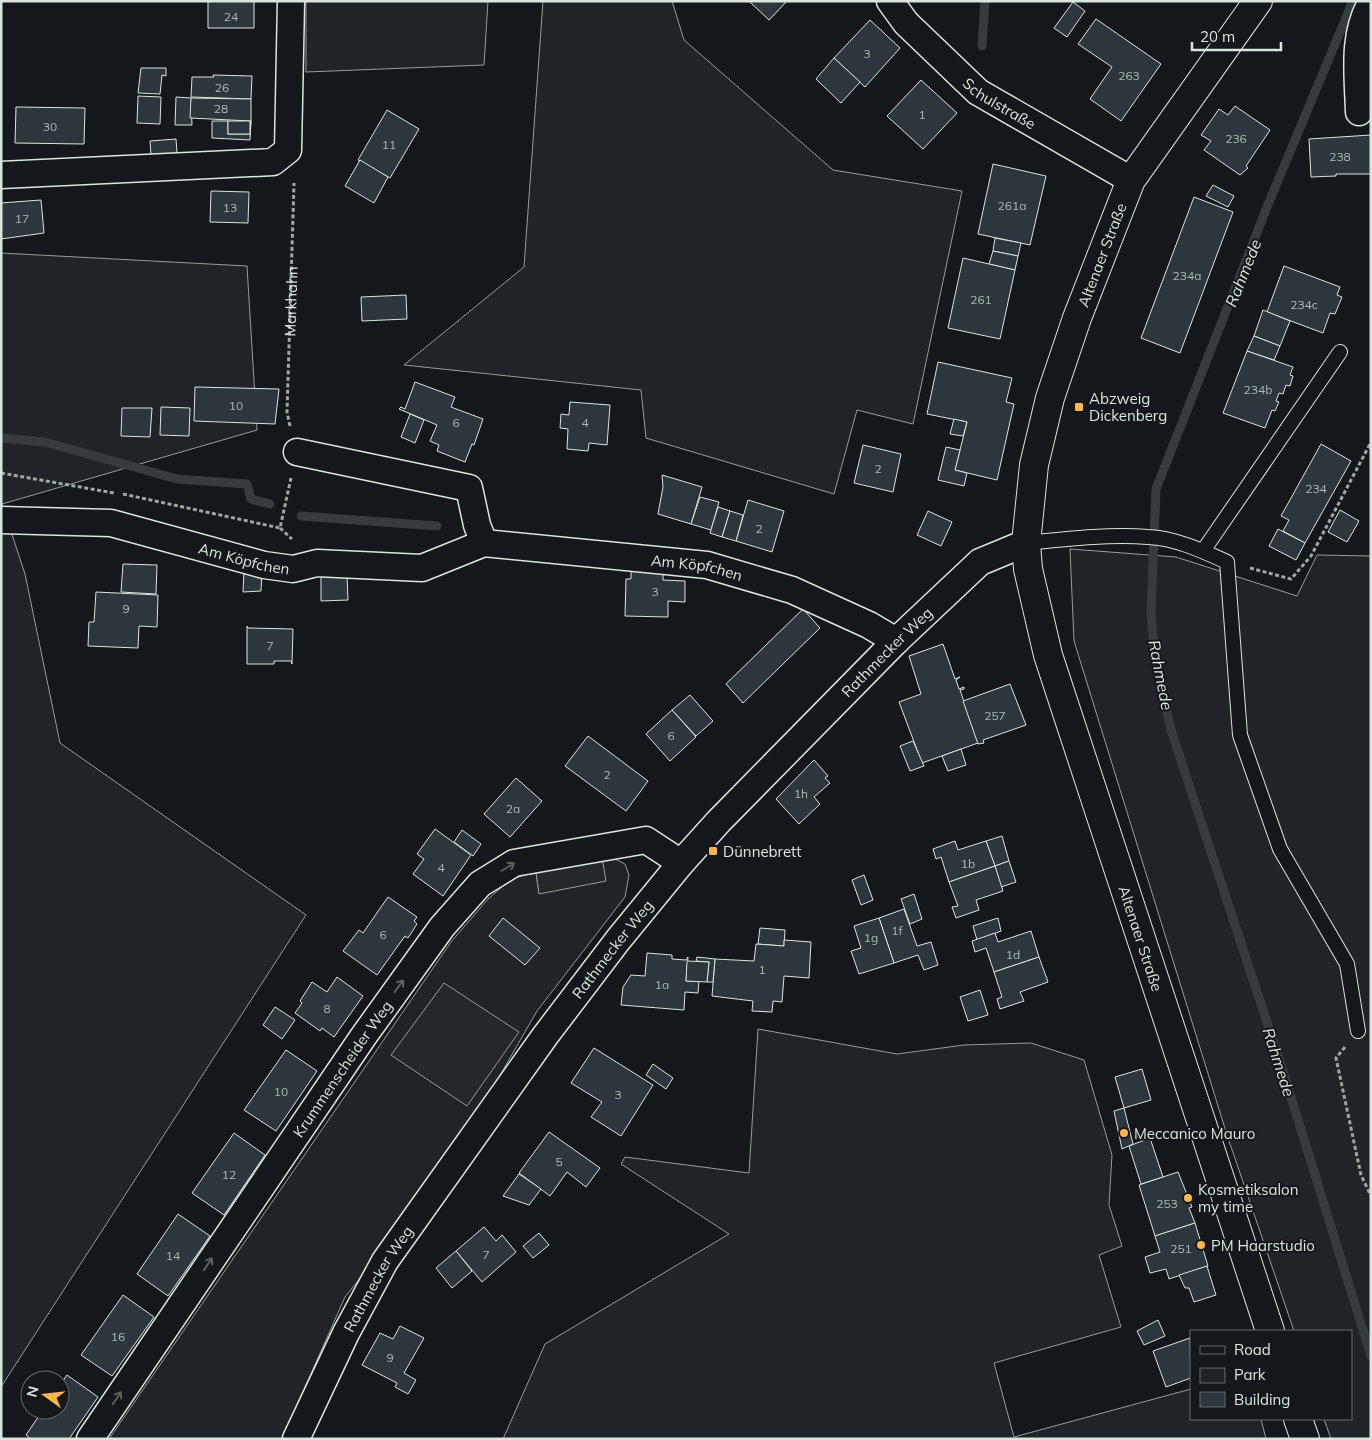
<svg xmlns="http://www.w3.org/2000/svg" width="1372" height="1440" viewBox="0 0 1372 1440" font-family="Mulish,sans-serif">
  <style>
    .green { fill: #202428; stroke: #939e99 }
    .parking { fill: #24282b; stroke: #939e99 }
    .lines { fill: none; stroke-linecap: round; stroke-linejoin: round }
    .stream { stroke: #363b3e; stroke-width: 9 }
    .building { fill: #2c363c; stroke: #d8e6dc }
    .lane-casing { stroke: #d8e6dc; stroke-width: 16 }
    .street-casing { stroke: #d8e6dc; stroke-width: 29 }
    .secondary-casing { stroke: #d8e6dc; stroke-width: 30 }
    .path { stroke: #9da8a2; stroke-width: 3; stroke-dasharray: 4 2.5; stroke-linecap: butt }
    .lane { stroke: #14181c; stroke-width: 14 }
    .street { stroke: #14181c; stroke-width: 26 }
    .secondary { stroke: #14181c; stroke-width: 28 }
    .oneway { stroke: #59605f }
    .poi-dot { fill: #ffb74d; stroke: #14181c; stroke-width: 2 }
    .labels { text-anchor: middle; dominant-baseline: central; stroke-width: 4; stroke-linejoin: round; paint-order: stroke }
    .number-label { font-size: 12px; fill: #adbab4 }
    .street-label { font-size: 15px; fill: #d8e6dc; stroke: #14181c }
    .poi-label { font-size: 15px; fill: #d8e6dc; stroke: #14181c; text-anchor: start }
    .water-label { font-size: 16px; font-style: italic; fill: #d8e6dc; stroke: #14181c }
  </style>
  <rect width="100%" height="100%" fill="#14181c"/>
  <g class="green">
    <path d="M306 1H488L484 65 306 72Z"/>
    <path d="M543 1H672L684 40 833 170 962 191 913 424 857 410 834 494 646 438 641 390 404 365 524 267Z"/>
    <path d="M1 253 247 266 257 430 2 504 25 574 60 743 306 915 1 1387Z"/>
    <path d="M1070 549 1176 557 1297 596 1317 555 1371 556V1439H1331L1324 1419H1351V1331H1294L1227 1135 1074 641Z"/>
    <path d="M602 857 613 858 625 864 629 875 625 897 537 1011 445 1171 345 1297 282 1439H109L451 942 487 900 511 879 536 872 539 893Z"/>
    <path d="M758 1029 897 1054 964 1045 1031 1043 1084 1060 1112 1155 1109 1205 1122 1246 1099 1255 1121 1327 994 1363 1014 1437 1191 1389V1419H1261L1266 1439H503L545 1344 729 1234 621 1164 625 1157 749 1173Z"/>
  </g>
  <g class="parking">
    <path d="M602 857 606 881 539 894 536 872Z"/>
    <path d="M444 983 519 1032 467 1106 391 1055Z"/>
  </g>
  <g class="lines">
    <g class="stream">
      <path d="M1353 1 1267 207 1156 489 1151 611 1154 653 1171 730 1282 1068 1371 1356"/>
      <path d="M982 46 985 1"/>
      <path d="M1 438 45 442 177 479 247 484 251 499 270 504"/>
      <path d="M301 516 437 526"/>
    </g>
  </g>
  <g class="building">
    <path d="M216 1H254V28H208V2Z"/>
    <path d="M749 1H787L769 20Z"/>
    <path d="M1073 2 1085 11 1067 37 1054 28Z"/>
    <path d="M1096 19 1161 64 1121 121 1090 99 1112 67 1078 44Z"/>
    <path d="M870 20 900 48 865 87 834 58Z"/>
    <path d="M834 58 860 82 841 103 816 79Z"/>
    <path d="M141 68H166V76L162 75 160 94 138 93Z"/>
    <path d="M213 75 252 76 251 99 191 97 192 77H214Z"/>
    <path d="M921 80 957 113 923 149 887 116Z"/>
    <path d="M138 96 161 97 160 124 137 123Z"/>
    <path d="M176 97 191 98 192 125H175Z"/>
    <path d="M191 98 251 99V121L190 118Z"/>
    <path d="M1235 106 1270 130 1246 166 1248 168 1240 175 1204 150 1211 141 1201 135 1219 109 1228 115Z"/>
    <path d="M16 107 85 108 84 144 15 143Z"/>
    <path d="M387 110 419 129 390 178 358 160Z"/>
    <path d="M212 121H228V134H250L251 121 250 140 212 138Z"/>
    <rect x="228" y="121" width="22" height="13"/>
    <path d="M1371 135V174H1336V176L1311 177 1309 139Z"/>
    <path d="M176 139 177 153 151 155 150 141Z"/>
    <path d="M360 160 388 177 374 203 345 186Z"/>
    <path d="M993 164 1046 176 1030 245 978 234Z"/>
    <path d="M1213 185 1234 196 1228 207 1206 196Z"/>
    <path d="M211 191 249 192 248 223 210 222Z"/>
    <path d="M1194 197 1233 212 1180 353 1141 338Z"/>
    <path d="M41 200 44 233 1 239V203Z"/>
    <path d="M995 238 1021 243 1018 256 993 251Z"/>
    <path d="M993 251 1018 256 1015 270 989 264Z"/>
    <path d="M963 258 1015 270 1000 339 948 328Z"/>
    <path d="M1284 266 1340 287 1337 295 1342 297 1335 314 1330 313 1323 333 1267 312Z"/>
    <path d="M406 295 407 319 362 321 361 297Z"/>
    <path d="M1263 310 1290 321 1280 346 1254 336Z"/>
    <path d="M1254 336 1280 346 1274 360 1247 351Z"/>
    <path d="M1247 351 1293 367 1290 375 1293 376 1290 386 1286 385 1283 394 1279 393 1276 401 1279 402 1275 411 1272 410 1265 428 1223 413Z"/>
    <path d="M938 362 1012 378 1006 402 1014 404 997 480 955 470 967 422 927 414Z"/>
    <path d="M415 382 455 397 451 407 483 419 474 445 472 444 465 462 437 451 439 445 430 441 437 425 399 409 401 407 405 409Z"/>
    <path d="M195 387 279 389 275 424 194 421Z"/>
    <path d="M570 402 610 405 607 445 589 443 588 451 567 449 568 429 560 428 561 414 569 415Z"/>
    <path d="M161 407 190 408 189 436 160 435Z"/>
    <path d="M122 408H152L150 437 121 436Z"/>
    <path d="M410 414 424 420 415 443 401 437Z"/>
    <path d="M954 419 967 422 963 436 950 434Z"/>
    <path d="M1321 444 1351 461 1305 543 1283 531 1289 520 1281 516Z"/>
    <path d="M863 445 901 454 893 492 854 483Z"/>
    <path d="M946 447 960 450 955 470 967 473 964 486 938 480Z"/>
    <path d="M662 475 702 487 691 524 658 514 663 487Z"/>
    <path d="M700 497 719 502 711 530 691 524Z"/>
    <path d="M748 500 784 511 772 552 736 541Z"/>
    <path d="M718 507 730 511 722 537 710 533Z"/>
    <path d="M1340 510 1359 521 1347 542 1328 532Z"/>
    <path d="M730 511 743 515 736 541 722 537Z"/>
    <path d="M928 511 952 522 941 546 917 535Z"/>
    <path d="M1278 529 1305 543 1296 560 1269 546Z"/>
    <path d="M123 564 157 565 156 594 121 592Z"/>
    <path d="M631 568H663V580L685 581V602L668 601V617L625 616 626 579H631Z"/>
    <path d="M244 570 262 571 261 591 243 592Z"/>
    <path d="M321 574H347L348 600 321 601Z"/>
    <path d="M96 592 158 595 157 627 139 626 138 648 88 646 89 622H94Z"/>
    <path d="M803 609 820 628 743 703 726 684Z"/>
    <path d="M247 626 248 628 293 629 292 664 291 661H274V664H247Z"/>
    <path d="M943 644 955 679 960 677 956 680 959 689 964 687V689L960 690 978 743 922 763 899 702 921 694 909 656Z"/>
    <path d="M1010 684 1026 725 983 740 984 743 978 744 963 701Z"/>
    <path d="M690 695 713 721 696 736 672 710Z"/>
    <path d="M672 710 696 737 670 761 646 734Z"/>
    <path d="M588 736 648 781 626 811 565 766Z"/>
    <path d="M913 741 924 766 910 771 900 746Z"/>
    <path d="M961 749 966 765 948 771 942 756Z"/>
    <path d="M814 760 828 776 825 778 830 783 814 797 820 804 799 824 776 799Z"/>
    <path d="M516 778 542 801 510 837 484 814Z"/>
    <path d="M435 829 471 855 443 896 413 874 424 859 417 854Z"/>
    <path d="M462 830 481 844 473 856 454 842Z"/>
    <path d="M1002 836 1009 861 995 866 986 841Z"/>
    <path d="M955 841 958 850 986 841 995 866 949 882 941 857 936 859 933 849Z"/>
    <path d="M1009 861 1016 882 1001 887 995 866Z"/>
    <path d="M995 866 1003 891 976 900 979 910 956 918 952 907 958 906 949 882Z"/>
    <path d="M864 875 873 900 861 905 852 880Z"/>
    <path d="M914 894 922 919 910 924 901 899Z"/>
    <path d="M388 897 417 917 414 921 417 924 408 938 405 936 377 975 343 951 359 930 363 933Z"/>
    <path d="M904 909 917 946 931 942 938 965 924 970 918 955 894 963 879 918Z"/>
    <path d="M503 918 540 948 525 965 489 936Z"/>
    <path d="M879 918 894 963 859 974 851 951 861 948 854 926Z"/>
    <path d="M998 918 1001 931 977 940 973 926Z"/>
    <path d="M760 928 785 930 784 946 758 944Z"/>
    <path d="M1031 931 1039 957 994 972 986 948 975 952 972 941 995 933 998 942Z"/>
    <path d="M784 940 811 942 809 978 784 976 782 1002 773 1001 772 1012 752 1011 753 1001 712 996 715 959 754 961 756 944 784 946Z"/>
    <path d="M647 953 672 955V959L686 960 688 957 686 981H699L698 993 685 992 684 1010 621 1005 623 987 631 975 645 976Z"/>
    <path d="M697 957 715 959 713 982H707L709 962 696 961Z"/>
    <path d="M1039 957 1048 982 1020 992 1024 1001 1000 1009 997 999 1002 997 994 972Z"/>
    <path d="M687 961 709 962 707 982 686 981Z"/>
    <path d="M337 977 363 996 334 1037 322 1028 320 1031 295 1013 302 1003 300 1001 312 982 327 992Z"/>
    <path d="M980 990 988 1015 968 1021 960 997Z"/>
    <path d="M275 1007 295 1020 282 1039 263 1025Z"/>
    <path d="M594 1048 653 1085 621 1136 591 1117 602 1102 571 1083Z"/>
    <path d="M286 1050 317 1071 276 1131 244 1110Z"/>
    <path d="M653 1064 673 1078 666 1089 646 1075Z"/>
    <path d="M1142 1069 1151 1100 1124 1108 1115 1077Z"/>
    <path d="M1124 1108 1133 1144 1122 1149 1114 1111Z"/>
    <path d="M549 1132 600 1168 586 1187 567 1172 550 1196 519 1173Z"/>
    <path d="M234 1133 265 1155 224 1215 192 1193Z"/>
    <path d="M1150 1138 1163 1177 1141 1184 1129 1146Z"/>
    <path d="M1178 1172 1192 1207 1189 1208 1195 1223 1155 1236 1139 1185Z"/>
    <path d="M519 1174 541 1189 529 1205 503 1196Z"/>
    <path d="M178 1214 210 1236 168 1296 137 1274Z"/>
    <path d="M1195 1223 1208 1266 1169 1279 1166 1269 1150 1273 1145 1257 1160 1252 1155 1236Z"/>
    <path d="M484 1227 496 1241 502 1235 516 1252 482 1282 456 1251Z"/>
    <path d="M539 1233 549 1245 533 1258 523 1246Z"/>
    <path d="M456 1251 472 1271 452 1288 436 1268Z"/>
    <path d="M1207 1266 1216 1295 1194 1302 1189 1288H1185L1179 1275Z"/>
    <path d="M123 1295 154 1317 112 1376 81 1355Z"/>
    <path d="M1158 1320 1165 1336 1144 1345 1137 1331Z"/>
    <path d="M400 1326 424 1338 404 1373 416 1380 408 1394 395 1387 397 1383 362 1365 380 1333 393 1339Z"/>
    <path d="M1190 1338 1191 1378 1166 1387 1153 1351Z"/>
    <path d="M67 1375 98 1397 69 1439H31L26 1435 43 1410H60V1385Z"/>
  </g>
  <g class="lines">
    <g class="lane-casing">
      <g id="lane">
        <path d="M1026 543C1066 539 1108 534 1148 537 1175 538 1203 551 1227 562L1240 735 1280 849 1347 964 1358 1031"/>
        <path d="M1203 551 1340 352"/>
      </g>
    </g>
    <g class="street-casing">
      <g id="street">
        <path id="s2" d="M890 1 906 23 978 92 1131 180"/>
        <path d="M1359 112C1358 75 1352 36 1371 3"/>
        <path d="M1 175 273 162 288 150 291 1"/>
        <path d="M297 452 469 488 477 525 484 543"/>
        <path id="s3" d="M1 520 111 523 264 565 293 569 317 563 422 568 484 543 707 565 792 590 869 625 896 641"/>
        <path id="s4" d="M90 1439 363 1037 442 927 480 884 514 863 646 840 681 863"/>
        <path id="s5" d="M296 1439 346 1333 385 1261 545 1036 618 940 681 863 719 821 896 641 980 562 1026 543"/>
      </g>
    </g>
    <g class="secondary-casing">
      <g id="secondary">
        <path id="s6" d="M1258 1 1131 180 1077 318 1050 398 1034 465 1026 543 1028 569 1048 655 1270 1331"/>
        <path d="M1298 1419 1305 1439"/>
      </g>
    </g>
    <g class="path">
      <path id="s1" d="M290 426 287 412 294 183"/>
      <path d="M1 473 114 493"/>
      <path d="M123 494 280 528 291 478"/>
      <path d="M280 528 292 539"/>
      <path d="M1250 568 1291 579 1311 556 1371 442"/>
      <path d="M1345 1047 1336 1058 1361 1175 1371 1196"/>
    </g>
    <use href="#lane" class="lane"/>
    <use href="#street" class="street"/>
    <use href="#secondary" class="secondary"/>
  </g>
  <defs><path id="oneway-shaft" d="M-6 0H5M1.5-3L5.5 0L1.5 3" fill="none" stroke-width="1.6" stroke-linecap="round" stroke-linejoin="round" transform="scale(1.25)"/></defs>
  <g class="oneway">
    <use href="#oneway-shaft" transform="translate(508 867) rotate(-30)"/>
    <use href="#oneway-shaft" transform="translate(399 986) rotate(-54)"/>
    <use href="#oneway-shaft" transform="translate(208 1264) rotate(-56)"/>
    <use href="#oneway-shaft" transform="translate(117 1398) rotate(-56)"/>
  </g>
  <g class="poi-dot">
    <rect x="1074" y="402" width="10" height="10" rx="2.5"/>
    <rect x="708" y="846" width="10" height="10" rx="2.5"/>
    <circle cx="1124" cy="1133" r="5"/>
    <circle cx="1188" cy="1198" r="5"/>
    <circle cx="1201" cy="1245" r="5"/>
  </g>
  <g class="labels">
    <g class="number-label">
      <text x="231" y="16">24</text>
      <text x="867" y="53">3</text>
      <text x="1129" y="75">263</text>
      <text x="222" y="87">26</text>
      <text x="221" y="108">28</text>
      <text x="922" y="114">1</text>
      <text x="50" y="126">30</text>
      <text x="1236" y="138">236</text>
      <text x="389" y="144">11</text>
      <text x="1340" y="156">238</text>
      <text x="1012" y="205">261a</text>
      <text x="230" y="207">13</text>
      <text x="22" y="218">17</text>
      <text x="1187" y="275">234a</text>
      <text x="981" y="299">261</text>
      <text x="1304" y="304">234c</text>
      <text x="1258" y="389">234b</text>
      <text x="236" y="405">10</text>
      <text x="456" y="422">6</text>
      <text x="585" y="422">4</text>
      <text x="878" y="468">2</text>
      <text x="1316" y="488">234</text>
      <text x="759" y="528">2</text>
      <text x="655" y="591">3</text>
      <text x="126" y="608">9</text>
      <text x="270" y="645">7</text>
      <text x="995" y="715">257</text>
      <text x="671" y="735">6</text>
      <text x="607" y="774">2</text>
      <text x="801" y="793">1h</text>
      <text x="513" y="808">2a</text>
      <text x="968" y="863">1b</text>
      <text x="441" y="867">4</text>
      <text x="897" y="930">1f</text>
      <text x="383" y="934">6</text>
      <text x="871" y="937">1g</text>
      <text x="1013" y="954">1d</text>
      <text x="762" y="969">1</text>
      <text x="662" y="984">1a</text>
      <text x="327" y="1008">8</text>
      <text x="281" y="1091">10</text>
      <text x="618" y="1094">3</text>
      <text x="559" y="1161">5</text>
      <text x="229" y="1174">12</text>
      <text x="1167" y="1203">253</text>
      <text x="1181" y="1248">251</text>
      <text x="486" y="1254">7</text>
      <text x="173" y="1255">14</text>
      <text x="118" y="1336">16</text>
      <text x="390" y="1357">9</text>
    </g>
    <g class="street-label">
      <text stroke="none"><textPath href="#s2" startOffset="151">Schulstraße</textPath></text>
      <text transform="translate(1102 255) rotate(-69)">Altenaer Straße</text>
      <text stroke="none"><textPath href="#s1" startOffset="125">Markhahn</textPath></text>
      <text stroke="none"><textPath href="#s3" startOffset="248">Am Köpfchen</textPath></text>
      <text stroke="none"><textPath href="#s3" startOffset="709">Am Köpfchen</textPath></text>
      <text stroke="none"><textPath href="#s5" startOffset="990">Rathmecker Weg</textPath></text>
      <text stroke="none"><textPath href="#s6" startOffset="1012">Altenaer Straße</textPath></text>
      <text stroke="none"><textPath href="#s5" startOffset="585">Rathmecker Weg</textPath></text>
      <text stroke="none"><textPath href="#s4" startOffset="448">Krummenscheider Weg</textPath></text>
      <text stroke="none"><textPath href="#s5" startOffset="180">Rathmecker Weg</textPath></text>
    </g>
    <g class="poi-label">
      <text x="1089" y="398">Abzweig<tspan x="1089" dy="17">Dickenberg</tspan></text>
      <text x="723" y="851">Dünnebrett</text>
      <text x="1134" y="1133">Meccanico Mauro</text>
      <text x="1198" y="1189">Kosmetiksalon<tspan x="1198" dy="17">my time</tspan></text>
      <text x="1211" y="1245">PM Haarstudio</text>
    </g>
    <g class="water-label">
      <text transform="translate(1243 273) rotate(-68)">Rahmede</text>
      <text transform="translate(1161 675) rotate(79)">Rahmede</text>
      <text transform="translate(1279 1062) rotate(72)">Rahmede</text>
    </g>
  </g>
  <rect width="1372" height="1440" fill="none" stroke="#d8e6dc" stroke-width="5"/>
  <rect x="1190" y="1330" width="162" height="90" fill="#14181c" stroke="#626a69"/>
  <rect x="1200" y="1346" width="25" height="8" fill="#14181c" stroke="#626a69"/>
  <text x="1234" y="1355" font-size="15" fill="#d8e6dc">Road</text>
  <rect x="1200" y="1368" width="25" height="15" fill="#202428" stroke="#626a69"/>
  <text x="1234" y="1380" font-size="15" fill="#d8e6dc">Park</text>
  <rect x="1200" y="1392" width="25" height="15" fill="#2c363c" stroke="#626a69"/>
  <text x="1234" y="1405" font-size="15" fill="#d8e6dc">Building</text>
  <g transform="translate(45 1395) rotate(285)"><circle r="24" fill="#14181c" stroke="#626a69"/>
  <path d="M0-4L9 19L0 12L-9 19Z" fill="#ffb74d"/>
  <text y="-8" font-size="14" font-weight="bold" text-anchor="middle" fill="#d8e6dc">N</text>
  </g>
  <path d="M1192 42v8h89v-8" fill="none" stroke="#d8e6dc" stroke-width="2.5"/>
  <text x="1200" y="42" font-size="15" fill="#d8e6dc" stroke="#14181c" stroke-width="4" paint-order="stroke">20 m</text>
</svg>
